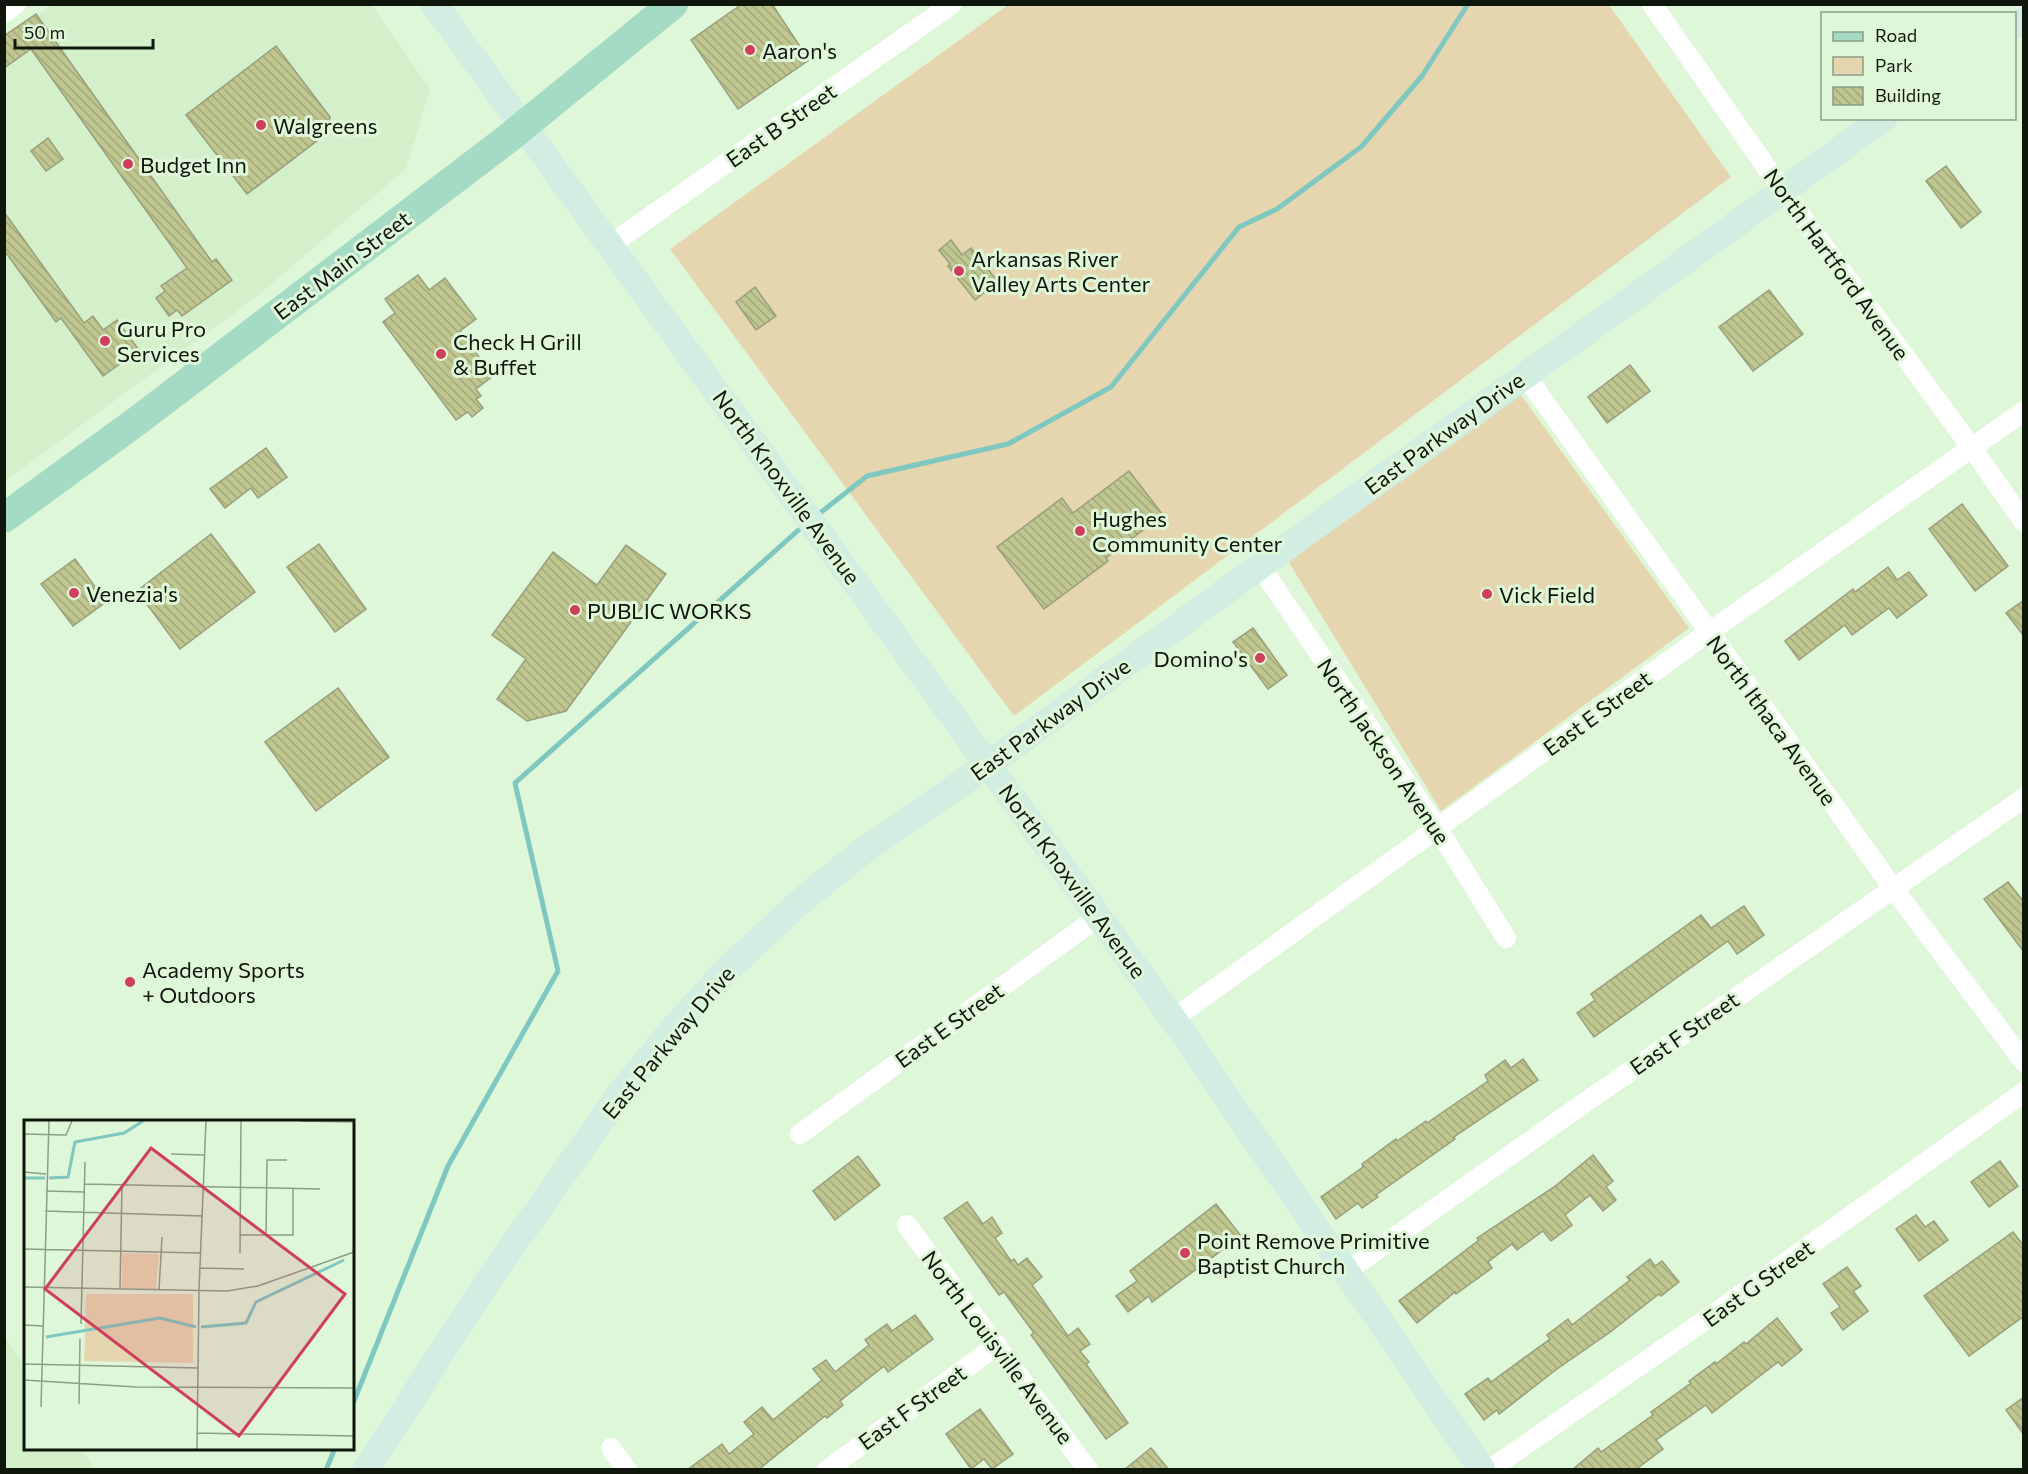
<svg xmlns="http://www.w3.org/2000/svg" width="2028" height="1474" viewBox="0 0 2028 1474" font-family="Commissioner,sans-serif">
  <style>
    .built { fill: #d3f0cb }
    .green { fill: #e5d6b0 }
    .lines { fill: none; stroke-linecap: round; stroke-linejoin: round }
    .stream { stroke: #7fc7c1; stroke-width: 5 }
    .building { fill: url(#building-back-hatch); stroke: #999e7c; stroke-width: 1.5 }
    .street { stroke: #fff; stroke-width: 20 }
    .secondary { stroke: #d2ede2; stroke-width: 27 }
    .primary { stroke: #a5dbc4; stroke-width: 30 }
    .poi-dot { fill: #cf3f5b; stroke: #dff7d9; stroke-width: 2 }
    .labels { text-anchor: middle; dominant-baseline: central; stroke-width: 6; stroke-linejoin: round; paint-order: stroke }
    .poi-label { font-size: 22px; fill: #0f170d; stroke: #dff7d9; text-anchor: start }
    .street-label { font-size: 22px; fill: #0f170d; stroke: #dff7d9 }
    .inset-river { fill: none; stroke: #7fc7c1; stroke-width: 3 }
    .inset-road { fill: none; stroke: #8c9d87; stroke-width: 1.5 }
    .view { fill: #cf3f5b; fill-opacity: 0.15; stroke: #cf3f5b; stroke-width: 3 }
    .inset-edge { fill: none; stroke: #0f170d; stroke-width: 3 }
  </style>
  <defs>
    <pattern id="building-back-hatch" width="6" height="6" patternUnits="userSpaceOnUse" patternTransform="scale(1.5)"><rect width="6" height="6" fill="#bfc690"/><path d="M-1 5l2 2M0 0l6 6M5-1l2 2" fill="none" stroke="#a3a97b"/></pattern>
  </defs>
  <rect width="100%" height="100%" fill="#dff7d9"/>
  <g class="built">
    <path d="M52 5H372L430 89 406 169 255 298 5 481 4 38Z"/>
    <path d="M5 1336 25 1367 26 1448 81 1449 95 1469H5Z"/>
  </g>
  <g class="green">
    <path d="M1008 5H1609L1731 177 1014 716 670 249Z"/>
    <path d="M1521 395 1689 628 1441 811 1288 561Z"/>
  </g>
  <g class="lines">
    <g class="stream">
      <path d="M815 517 867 476 1008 444 1111 387 1239 227 1277 209 1361 147 1422 76 1468 4"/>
      <path d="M352 1406 448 1166 558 971 515 783 803 526"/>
      <path d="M326 1470 335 1448"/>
    </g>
  </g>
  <g class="building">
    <path d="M742 4H772L809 60 738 109 691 40Z"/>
    <path d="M36 14 212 262 216 259 232 280 182 316 177 310 169 316 156 298 165 291 161 286 187 268 31 49 4 68V36Z"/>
    <path d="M276 46 330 117 326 134 247 194 186 115Z"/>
    <path d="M48 138 63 159 46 171 31 151Z"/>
    <path d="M1946 166 1981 212 1961 228 1926 181Z"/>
    <path d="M4 212 84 323 93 316 103 330 117 320 139 350 103 376 61 318 56 322 4 250Z"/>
    <path d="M951 240 962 255 971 248 998 282 975 300 948 266 950 264 939 250Z"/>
    <path d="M418 275 429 290 445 278 476 319 460 331 493 376 476 389 481 396 476 399 483 408 472 417 468 412 456 420 383 322 395 313 385 299Z"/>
    <path d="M755 287 776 316 756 330 736 302Z"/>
    <path d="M1769 290 1803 334 1753 371 1719 327Z"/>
    <path d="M1630 365 1650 391 1607 423 1588 397Z"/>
    <path d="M266 448 287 477 258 498 251 488 225 508 210 489Z"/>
    <path d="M1129 471 1163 515 1106 558 1108 561 1044 609 997 547 1062 498 1073 513Z"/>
    <path d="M1962 504 2008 566 1975 591 1929 529Z"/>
    <path d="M211 534 255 592 180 649 137 591Z"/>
    <path d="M319 544 366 609 335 632 287 567Z"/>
    <path d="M626 545 666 574 566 711 527 721 497 699 526 659 492 635 553 552 597 585Z"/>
    <path d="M75 559 106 602 73 626 41 584Z"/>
    <path d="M1888 567 1897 580 1909 572 1927 595 1897 618 1889 608 1852 635 1845 625 1799 660 1785 641 1853 589 1855 592Z"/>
    <path d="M2024 600V636L2006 613Z"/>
    <path d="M1253 628 1287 675 1268 689 1233 642Z"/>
    <path d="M338 688 389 757 316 811 265 742Z"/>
    <path d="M2008 882 2024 902V952L1984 899Z"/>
    <path d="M1744 906 1764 935 1737 954 1728 941 1594 1037 1577 1013 1595 1000 1591 994 1701 915 1711 928Z"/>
    <path d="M1523 1059 1538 1080 1454 1137 1455 1139 1376 1195 1378 1197 1362 1208 1358 1203 1336 1219 1321 1197 1363 1167 1362 1164 1396 1139 1397 1141 1426 1121 1427 1123 1488 1081 1485 1075 1505 1060 1511 1068Z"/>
    <path d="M1593 1155 1613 1181 1606 1187 1616 1200 1603 1211 1590 1195 1565 1215 1572 1225 1551 1241 1543 1231 1517 1250 1512 1244 1488 1262 1492 1268 1456 1294 1455 1292 1417 1323 1399 1301 1479 1240 1477 1238 1554 1187Z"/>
    <path d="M858 1156 880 1185 835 1220 813 1191Z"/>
    <path d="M2000 1161 2018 1186 1989 1207 1971 1182Z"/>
    <path d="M967 1202 983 1224 992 1217 1002 1233 995 1238 1011 1261 1014 1259 1018 1265 1027 1258 1042 1277 1032 1285 1068 1336 1078 1328 1090 1344 1080 1351 1089 1362 1086 1364 1128 1423 1106 1439 1031 1335 1034 1333 1004 1292 999 1295 944 1218Z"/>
    <path d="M1216 1204 1241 1236 1152 1302 1149 1296 1128 1312 1116 1296 1137 1281 1130 1271Z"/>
    <path d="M1916 1215 1925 1227 1934 1221 1948 1240 1919 1261 1896 1229Z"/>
    <path d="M2013 1232 2024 1246V1316L1969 1356 1924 1296Z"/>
    <path d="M1650 1259 1655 1266 1662 1261 1679 1282 1661 1296 1659 1294 1609 1333 1557 1369 1499 1414 1497 1410 1484 1420 1465 1394 1488 1378 1491 1382 1550 1339 1547 1335 1568 1319 1572 1325 1630 1280 1627 1277Z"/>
    <path d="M1847 1267 1861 1286 1853 1291 1868 1311 1843 1330 1831 1313 1840 1307 1823 1284Z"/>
    <path d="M915 1315 933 1339 888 1372 884 1366 840 1401 843 1405 827 1418 825 1416 758 1470H687L722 1444 729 1454 754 1434 744 1422 762 1407 773 1420 822 1380 813 1369 826 1360 835 1372 869 1345 865 1340 887 1324 892 1331Z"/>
    <path d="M1777 1318 1802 1350 1782 1366 1778 1362 1712 1413 1706 1405 1656 1440 1663 1449 1635 1470H1572L1598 1448 1601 1452 1653 1415 1651 1412 1691 1383 1689 1381 1715 1362 1716 1364 1744 1342 1746 1344Z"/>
    <path d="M2024 1397V1435L2006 1410Z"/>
    <path d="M980 1409 1013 1454 992 1469 984 1459 971 1469 946 1434Z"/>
    <path d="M1151 1448 1169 1470H1124Z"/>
  </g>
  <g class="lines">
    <g class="street">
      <path d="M1652 4 1783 191 1972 448 2024 522"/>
      <path d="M4 13 16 4"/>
      <path d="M610 245 952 4"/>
      <path d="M1525 375 1893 888 2024 1062"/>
      <path d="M1260 566 1438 829 1506 938"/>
      <path d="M1173 1019 1709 632 2024 411"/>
      <path d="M800 1134 1098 917"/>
      <path d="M907 1225 1088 1470"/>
      <path d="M1347 1271 1567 1115 2024 798"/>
      <path d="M611 1448 627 1470"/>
      <path d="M827 1470 997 1345"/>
      <path d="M1489 1470 1711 1316 2024 1092"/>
    </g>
    <g class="secondary">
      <path d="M434 4 1173 1019 1482 1470"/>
      <path d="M2014 26 2024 20"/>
      <path d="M366 1470 487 1282 620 1094 677 1024 729 968 800 902 859 854 989 764 1260 566 1884 118"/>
    </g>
    <path class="primary" d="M4 518 137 421 506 140 673 4"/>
  </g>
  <g class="poi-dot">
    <circle cx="750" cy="50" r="6"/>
    <circle cx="261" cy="125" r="6"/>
    <circle cx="128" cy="164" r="6"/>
    <circle cx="959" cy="271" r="6"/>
    <circle cx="105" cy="341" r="6"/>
    <circle cx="441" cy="354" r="6"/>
    <circle cx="1080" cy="531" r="6"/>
    <circle cx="74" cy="593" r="6"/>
    <circle cx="1487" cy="594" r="6"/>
    <circle cx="575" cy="610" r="6"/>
    <circle cx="1260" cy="658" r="6"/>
    <circle cx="130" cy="982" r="6"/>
    <circle cx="1185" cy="1253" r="6"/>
  </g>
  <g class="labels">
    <g class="poi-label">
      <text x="762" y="50">Aaron's</text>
      <text x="273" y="125">Walgreens</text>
      <text x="140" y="164">Budget Inn</text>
      <text x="971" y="258">Arkansas River<tspan x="971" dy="25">Valley Arts Center</tspan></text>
      <text x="117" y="328">Guru Pro<tspan x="117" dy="25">Services</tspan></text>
      <text x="453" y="341">Check H Grill<tspan x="453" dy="25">&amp; Buffet</tspan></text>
      <text x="1092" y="518">Hughes<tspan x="1092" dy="25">Community Center</tspan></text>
      <text x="86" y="593">Venezia's</text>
      <text x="1499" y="594">Vick Field</text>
      <text x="587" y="610">PUBLIC WORKS</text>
      <text x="1248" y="658" text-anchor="end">Domino's</text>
      <text x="142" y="969">Academy Sports<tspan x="142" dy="25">+ Outdoors</tspan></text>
      <text x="1197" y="1240">Point Remove Primitive<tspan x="1197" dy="25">Baptist Church</tspan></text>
    </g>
    <g class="street-label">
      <text transform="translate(781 125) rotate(-35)">East B Street</text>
      <text transform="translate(1837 264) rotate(54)">North Hartford Avenue</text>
      <text transform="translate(342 265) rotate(-37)">East Main Street</text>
      <text transform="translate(1444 433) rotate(-36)">East Parkway Drive</text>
      <text transform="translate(787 487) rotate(54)">North Knoxville Avenue</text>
      <text transform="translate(1597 713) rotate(-36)">East E Street</text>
      <text transform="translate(1050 719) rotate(-36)">East Parkway Drive</text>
      <text transform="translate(1772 720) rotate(54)">North Ithaca Avenue</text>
      <text transform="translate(1384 751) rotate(56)">North Jackson Avenue</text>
      <text transform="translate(1073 881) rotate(54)">North Knoxville Avenue</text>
      <text transform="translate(949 1025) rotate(-36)">East E Street</text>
      <text transform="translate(1684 1033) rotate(-35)">East F Street</text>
      <text transform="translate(668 1042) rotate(-50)">East Parkway Drive</text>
      <text transform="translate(1758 1283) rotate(-36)">East G Street</text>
      <text transform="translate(998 1347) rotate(53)">North Louisville Avenue</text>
      <text transform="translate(912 1407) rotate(-36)">East F Street</text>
    </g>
  </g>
  <g transform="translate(24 1120)">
    <rect width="330" height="330" fill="#dff7d9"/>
    <path d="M98 133 135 134 132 169 98 168ZM62 174H169V243L60 241Z" fill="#e5d6b0"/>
    <path class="inset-river" d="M0 58H21M25 58 44 57 51 22 100 13 119 1M177 207 222 203 232 182 320 140M22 217 136 198 172 207"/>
    <path class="inset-road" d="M277 1 330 2M0 14 42 15 48 1M147 34 180 35M0 52 22 54M61 64 296 69M22 71 60 72M21 91 178 96M216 115H269V69M242 115 243 40H263M0 129 176 133M216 133 217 1M176 148 220 149M0 167 203 171 234 166 330 132M96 169 98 65M135 170 138 117M175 170 182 1M57 204 61 42M0 205 19 206M0 244 174 248M0 260 112 267 330 268M55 284 56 219M17 287 25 1M173 313 330 316M173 329 175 171"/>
    <path class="view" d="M127 28 321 174 215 316 21 169Z"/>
    <rect width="330" height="330" class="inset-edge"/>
  </g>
  <rect width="2028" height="1474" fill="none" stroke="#0f170d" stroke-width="12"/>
  <rect x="1821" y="12" width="195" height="108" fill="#dff7d9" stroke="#8c9d87" stroke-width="1.5"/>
  <rect x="1833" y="32" width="30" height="9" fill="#a5dbc4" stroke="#8c9d87" stroke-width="1.5"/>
  <text x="1875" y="42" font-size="18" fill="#0f170d">Road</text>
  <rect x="1833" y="57" width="30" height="18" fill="#e5d6b0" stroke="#8c9d87" stroke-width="1.5"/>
  <text x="1875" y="72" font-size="18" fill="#0f170d">Park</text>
  <rect x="1833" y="87" width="30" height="18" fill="url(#building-back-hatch)" stroke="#8c9d87" stroke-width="1.5"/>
  <text x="1875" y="102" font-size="18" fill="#0f170d">Building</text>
  <path d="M15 39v9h138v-9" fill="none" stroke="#0f170d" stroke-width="3"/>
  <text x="24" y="39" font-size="18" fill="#0f170d" stroke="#dff7d9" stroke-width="4.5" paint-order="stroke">50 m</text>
</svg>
